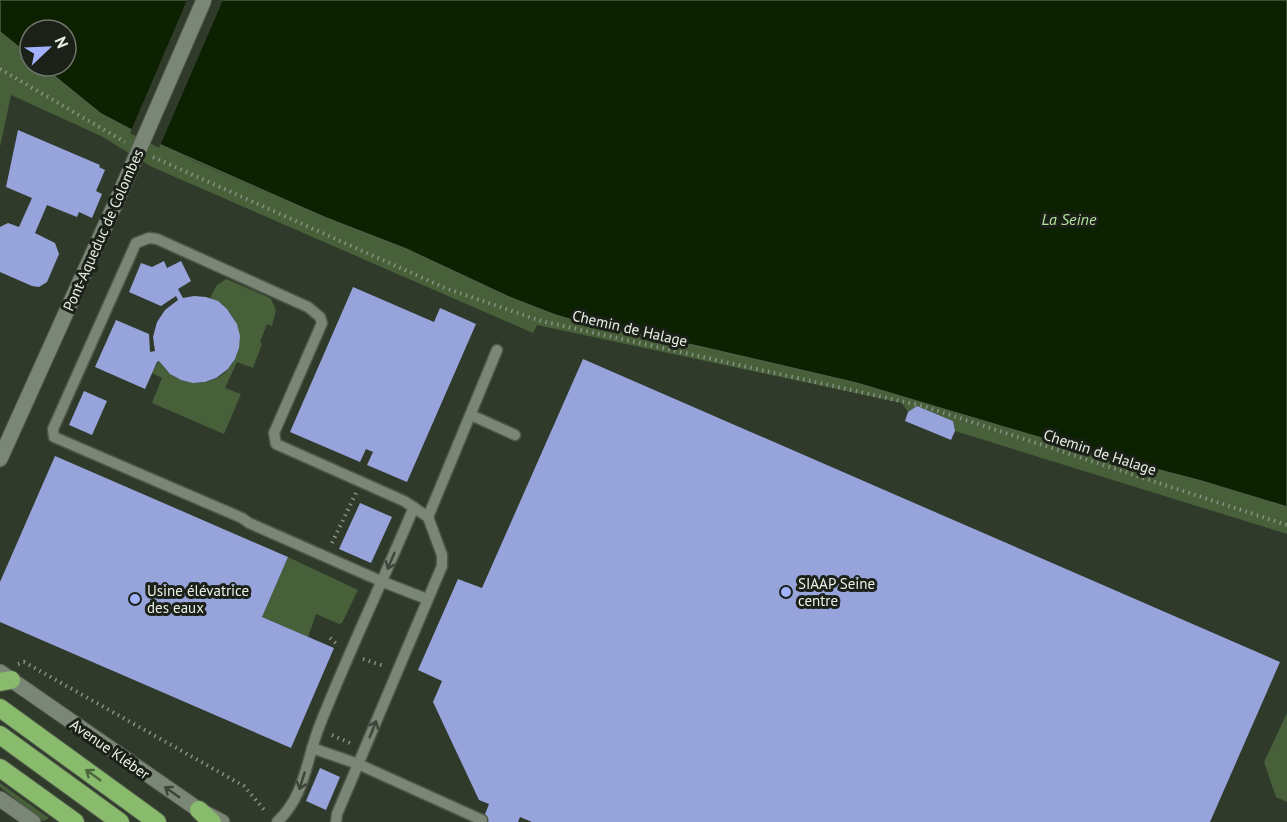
<svg xmlns="http://www.w3.org/2000/svg" width="1287" height="822" viewBox="0 0 1287 822" font-family="'PT Sans',sans-serif">
  <style>
    .green { fill: #47603a }
    .water { fill: #0b2100; stroke: #4e5f45; stroke-width: 1.5 }
    .pier { fill: #303a2b }
    .building { fill: #97a4db }
    .lines { fill: none; stroke-linecap: round; stroke-linejoin: round }
    .lane-casing { stroke: #4f574a; stroke-width: 13 }
    .secondary-casing { stroke: #4f574a; stroke-width: 17 }
    .highway-casing { stroke: #4f574a; stroke-width: 20 }
    .path { stroke: #889184; stroke-width: 4; stroke-dasharray: 1.5 4.5; stroke-linecap: butt }
    .lane { stroke: #7b8776; stroke-width: 10 }
    .secondary { stroke: #7b8776; stroke-width: 15 }
    .highway { stroke: #88bb6c; stroke-width: 18 }
    .secondary-bridge-casing { stroke: #4f574a; stroke-width: 17; stroke-linecap: butt }
    .secondary-bridge { stroke: #7b8776; stroke-width: 15 }
    .oneway { stroke: #3d443a }
    .oneway2 { stroke: #4c663e }
    .poi-dot { fill: #a3b2fd; stroke: #1b2019; stroke-width: 2 }
    .labels { text-anchor: middle; dominant-baseline: central; stroke-width: 6; stroke-linejoin: round; paint-order: stroke }
    .street-label { font-size: 15px; fill: #eaf1e7; stroke: #1b2019 }
    .poi-label { font-size: 15px; fill: #eaf1e7; stroke: #1b2019; text-anchor: start }
    .water-label { font-size: 16px; font-style: italic; fill: #b3e49a; stroke: #1b2019 }
  </style>
  <rect width="100%" height="100%" fill="#303a2b"/>
  <g class="green">
    <path d="M0 32 30 56V66H42L101 114 196 162 326 218 406 249 511 298 555 315 579 322 697 346 856 383 1078 449 1201 481 1287 507V534L955 431 953 421 917 406 908 412 902 403 537 325 533 333 152 167 101 136 11 95 0 147Z"/>
    <path d="M226 279 266 296 271 299 276 310 272 326 267 324 260 342 262 344 253 368 237 362 225 388 241 394 224 434 152 403 162 378 152 373 159 361C166 372 176 380 189 382 241 391 260 319 210 298L217 285Z"/>
    <path d="M288 557 358 590 342 623 339 624 316 614 308 637 262 617Z"/>
    <path d="M1287 713V802L1276 797 1264 762Z"/>
    <path d="M0 783 49 818 43 821 0 787Z"/>
  </g>
  <path class="water" d="M0 0H1287V507L1201 481 1078 449 856 383 697 346 579 322 555 315 511 298 406 249 326 218 156 143 101 114 42 66H66V30H30V56L0 32Z"/>
  <path class="pier" d="M187 0H223L159 148 130 133Z"/>
  <g class="building">
    <path d="M18 130 100 165 99 167 105 170 96 191 102 194 92 218 79 212 77 217 47 205 35 233 55 243 59 254 47 282 39 287 32 286 0 272V227L8 223 19 227 32 198 6 187Z"/>
    <path d="M164 261 167 268 181 261 191 281 178 289 183 298 194 296 206 297 218 301 227 309 237 324 240 336 239 348 235 359 228 369 216 378 205 382 193 383 181 380 170 374 159 361 157 362 145 389 95 367 116 320 149 334 150 352 155 351 153 337 157 322 165 310 178 300 176 296 161 306 129 292 141 263 152 267Z"/>
    <path d="M353 287 434 322 440 308 476 324 407 482 367 465 373 452 366 449 360 462 290 432Z"/>
    <path d="M583 359 1280 662 1210 822H532L520 817 518 822H482L489 804 479 800 433 702 442 681 418 670 458 579 482 588Z"/>
    <path d="M84 391 107 401 92 435 69 425Z"/>
    <path d="M917 406 953 421 955 431 951 440 905 421 908 412Z"/>
    <path d="M55 456 288 557 262 617 334 648 291 748 0 622V582Z"/>
    <path d="M360 503 392 517 371 563 339 549Z"/>
    <path d="M320 768 340 777 326 810 306 801Z"/>
  </g>
  <g class="lines">
    <g class="lane-casing">
      <g id="lane">
        <path d="M471 415 515 435"/>
        <path d="M428 517 497 350"/>
        <path d="M312 748 358 764 482 820"/>
        <path d="M277 822C305 796 306 761 319 727 348 653 383 581 414 507"/>
        <path d="M336 822 337 814 442 566V555L428 517 404 501 276 444 274 433 322 323 320 317 308 307 157 239 149 238 136 243 53 429 54 437 242 518 249 523 383 582 427 599"/>
      </g>
    </g>
    <g class="secondary-casing">
      <g id="secondary">
        <path d="M0 459 125 182"/>
        <path d="M0 672 199 810 222 822"/>
        <path d="M0 799 33 822"/>
      </g>
    </g>
    <g class="highway-casing">
      <g id="highway">
        <path d="M0 682 11 680"/>
        <path d="M0 708 157 822"/>
        <path d="M0 735 120 822"/>
        <path d="M0 768 75 822"/>
        <path d="M199 810 212 822"/>
      </g>
    </g>
    <g class="path">
      <path d="M0 69 125 142"/>
      <path d="M153 157 445 288 541 321 923 406 1287 525"/>
      <path d="M332 543 356 493"/>
      <path d="M330 638 338 645"/>
      <path d="M363 659 384 666"/>
      <path d="M18 664 24 662 244 786 266 812"/>
      <path d="M332 735 352 744"/>
    </g>
    <use href="#lane" class="lane"/>
    <use href="#secondary" class="secondary"/>
    <use href="#highway" class="highway"/>
    <g class="secondary-bridge-casing">
      <path id="secondary-bridge" d="M125 182 204 0"/>
    </g>
    <use href="#secondary-bridge" class="secondary-bridge"/>
  </g>
  <defs><path id="oneway-shaft" d="M-6 0H5M1.5-3L5.5 0L1.5 3" fill="none" stroke-width="1.6" stroke-linecap="round" stroke-linejoin="round" transform="scale(1.5)"/></defs>
  <g class="oneway">
    <use href="#oneway-shaft" transform="translate(391 561) rotate(113)"/>
    <use href="#oneway-shaft" transform="translate(373 729) rotate(-68)"/>
    <use href="#oneway-shaft" transform="translate(302 781) rotate(107)"/>
    <use href="#oneway-shaft" transform="translate(172 792) rotate(-145)"/>
  </g>
  <use class="oneway2" href="#oneway-shaft" transform="translate(93 775) rotate(-144)"/>
  <g class="poi-dot">
    <circle cx="786" cy="592" r="6"/>
    <circle cx="135" cy="599" r="6"/>
  </g>
  <g class="labels">
    <g class="street-label">
      <text transform="translate(103 230) rotate(-66)">Pont-Aqueduc de Colombes</text>
      <text transform="translate(630 328) rotate(13)">Chemin de Halage</text>
      <text transform="translate(1100 452) rotate(18)">Chemin de Halage</text>
      <text transform="translate(110 749) rotate(35)">Avenue Kléber</text>
    </g>
    <g class="poi-label">
      <text x="798" y="583">SIAAP Seine<tspan x="798" dy="17">centre</tspan></text>
      <text x="147" y="590">Usine élévatrice<tspan x="147" dy="17">des eaux</tspan></text>
    </g>
    <g class="water-label">
      <text x="1069" y="219">La Seine</text>
    </g>
  </g>
  <g transform="translate(48 48) rotate(67)"><circle r="28" fill="#1b2019" stroke="#6e746b" stroke-width="1.5"/>
  <path d="M0-4.5L10 22L0 15L-10 22Z" fill="#a3b2fd"/>
  <text y="-9" font-size="16" font-weight="bold" text-anchor="middle" fill="#eaf1e7">N</text>
  </g>
</svg>
